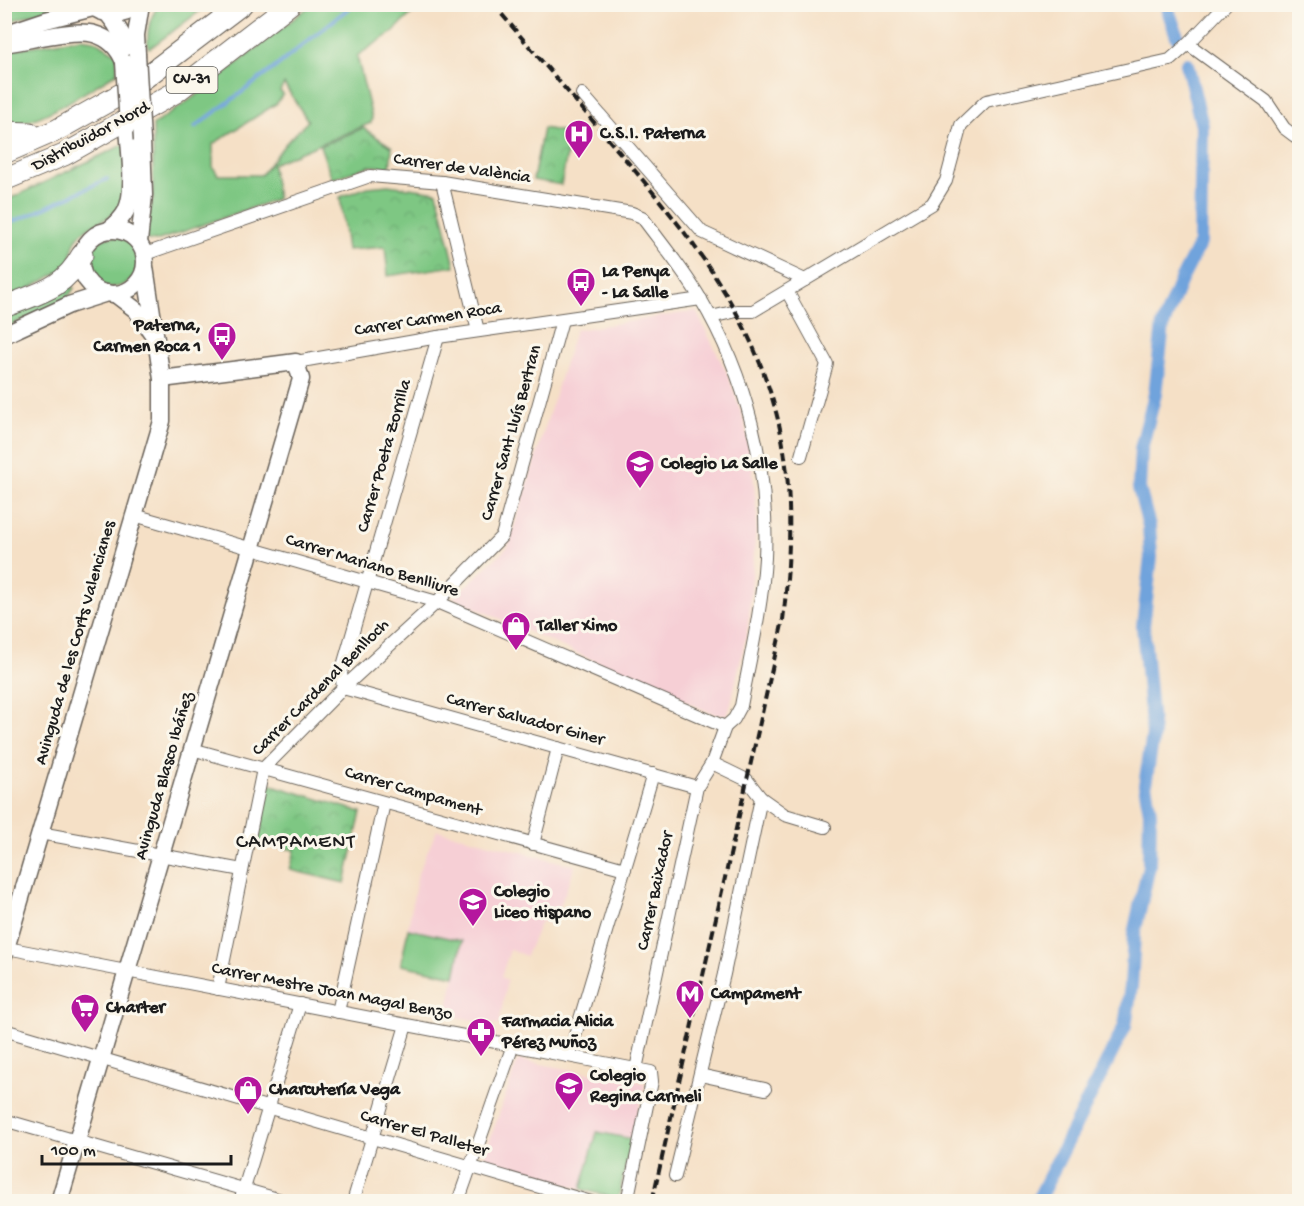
<svg xmlns="http://www.w3.org/2000/svg" width="1304" height="1206" viewBox="0 0 1304 1206" font-family="'Gochi Hand',sans-serif">
  <style>
    .built { fill: #f6cfd5 }
    .green { fill: #7ec783; stroke: #4d7250; stroke-width: 1.5; fill-rule: evenodd }
    .park { fill: url(#park-crowns); stroke: #4d7250; stroke-width: 1.5 }
    .lines { fill: none; stroke-linecap: round; stroke-linejoin: round }
    .stream { stroke: #70a3dc; stroke-width: 4 }
    .canal { stroke: #70a3dc; stroke-width: 14 }
    .minor-casing { stroke: #686158; stroke-width: 14 }
    .tertiary-casing { stroke: #686158; stroke-width: 19 }
    .trunk-casing { stroke: #686158; stroke-width: 23 }
    .minor { stroke: #fff; stroke-width: 12 }
    .tertiary { stroke: #fff; stroke-width: 16 }
    .trunk { stroke: #fff; stroke-width: 21 }
    .rail { stroke: #1c1c1c; stroke-width: 4; stroke-dasharray: 9 4.5; stroke-linecap: butt }
    .tertiary-bridge-casing { stroke: #686158; stroke-width: 19; stroke-linecap: butt }
    .tertiary-bridge { stroke: #fff; stroke-width: 16 }
    .labels { text-anchor: middle; dominant-baseline: central; stroke-width: 6; stroke-linejoin: round; paint-order: stroke }
    .shield { fill: #fbf7ec; stroke: #5f5e5a; stroke-width: 1.5 }
    .shield-label { font-size: 16px; font-weight: bold; fill: #1c1c1c }
    .poi-label { font-size: 18px; font-weight: bold; fill: #1c1c1c; stroke: #fbf7ec; text-anchor: start }
    .street-label { font-size: 18px; fill: #1c1c1c; stroke: #fbf7ec }
    .neighbourhood-label { font-size: 20px; letter-spacing: 1.5px; fill: #1c1c1c; stroke: #fbf7ec }
  </style>
  <defs>
    <pattern id="park-crowns" width="20" height="18" patternUnits="userSpaceOnUse" patternTransform="scale(1.5)"><rect width="20" height="18" fill="#7ec783"/><path d="M2 6a3 3 0 1 1 6 0M12 15a3 3 0 1 1 6 0" fill="none" stroke="#6caa71"/></pattern>
  </defs>
  <rect width="100%" height="100%" fill="#fbf7ec"/>
  <filter id="ink" filterUnits="userSpaceOnUse"><feTurbulence type="fractalNoise" baseFrequency=".0167" numOctaves="2"/><feDisplacementMap in="SourceGraphic" scale="12" xChannelSelector="R" yChannelSelector="G"/><feConvolveMatrix kernelMatrix="1 2 1 2 8 2 1 2 1" color-interpolation-filters="sRGB"/></filter>
  <filter id="wash" filterUnits="userSpaceOnUse"><feTurbulence type="fractalNoise" baseFrequency=".008" numOctaves="4" result="noise"/><feDisplacementMap in="SourceGraphic" scale="24" xChannelSelector="R" yChannelSelector="G"/><feGaussianBlur stdDeviation="1.35" result="paint"/><feColorMatrix in="noise" values="0 0 0 0 0 0 0 0 0 0 0 0 0 0 0 0 0 1.4 0 .05"/><feComposite in="paint" operator="in"/></filter>
  <g filter="url(#wash)">
    <rect width="100%" height="100%" fill="#f5e0c6"/>
    <g class="built">
      <path d="M696 311 728 375 744 421 752 463 757 516 748 627 730 708 726 715H716L453 598 508 547 575 330Z"/>
      <path d="M437 830 575 866 553 925 541 921 526 956 510 950 501 977 507 980 499 1025 447 1015 454 976 401 965 418 873Z"/>
      <path d="M518 1060 645 1083 618 1199 482 1162Z"/>
    </g>
    <g class="green">
      <path d="M4 5 5 4 52 5 45 10 5 23Z"/>
      <path d="M159 5V4L208 5 150 48 148 47C147 30 149 18 159 5Z"/>
      <path d="M311 5H420L394 31 357 56 372 118 371 123 272 164 277 199 156 241 148 240 144 235 153 199V125L200 93ZM284 84 308 121 286 143 261 175H218L213 167V144L276 104 283 94 280 91Z"/>
      <path d="M80 38 94 40 117 54V73C88 90 37 126 5 125V51Z"/>
      <path d="M125 144 124 198C116 224 90 218 76 240 71 249 72 258 69 267L5 301V201Z"/>
      <circle cx="113" cy="262" r="25"/>
      <path d="M71 285 74 288 66 300 5 328V316Z"/>
      <path d="M408 929 462 941 455 976 401 965Z"/>
      <path d="M597 1132 632 1139 618 1199 581 1189Z"/>
    </g>
    <g class="park">
      <path d="M363 128 392 147 390 167 369 166 332 179 320 146Z"/>
      <path d="M543 128 571 133 561 185 533 180Z"/>
      <path d="M388 185 437 192 455 266 388 276 385 247 347 250 340 197 368 187Z"/>
      <path d="M269 784 361 812 345 883 290 870 295 850 258 843Z"/>
    </g>
    <g class="lines">
      <g class="stream">
        <path d="M1291 4 1300 15"/>
        <path d="M195 127 273 69 354 4"/>
        <path d="M4 225 32 214 107 179"/>
      </g>
      <g class="canal">
        <path d="M1166 4 1178 39"/>
        <path d="M1037 1202 1125 1026 1131 986 1134 934 1149 866 1150 812 1145 785 1153 735 1143 626 1151 557 1149 526 1139 488 1141 449 1155 394 1163 325 1181 280 1200 243 1202 126 1187 64"/>
      </g>
    </g>
  </g>
  <g filter="url(#ink)">
    <g class="lines">
      <g class="minor-casing">
        <g id="minor">
          <path d="M1188 44 1266 101 1284 128 1300 140"/>
          <path d="M582 94 702 232 805 280"/>
          <path d="M442 182 478 331"/>
          <path d="M145 254 370 176 442 182 632 213 642 217C661 243 683 269 700 298 747 377 769 467 765 558 762 608 750 658 741 706L734 719 725 727"/>
          <path d="M787 291 827 364 801 456"/>
          <path d="M711 317 737 311H753L932 204 946 181 961 125 986 101 1170 60 1188 44 1226 4"/>
          <path d="M296 362 438 337 701 299"/>
          <path d="M134 515 437 602 725 727"/>
          <path d="M343 688 697 787"/>
          <path d="M343 688 341 673 438 337"/>
          <path d="M192 749 625 869"/>
          <path d="M761 798 785 815 825 827"/>
          <path d="M40 833 242 870"/>
          <path d="M533 844 558 748"/>
          <path d="M7 948 651 1072 652 1081 627 1202"/>
          <path d="M218 989 263 769 343 688 437 602 502 536 562 320"/>
          <path d="M338 1012 384 803"/>
          <path d="M4 1030 591 1202"/>
          <path d="M569 1056 653 774"/>
          <path d="M636 1069 697 787 712 763 725 727"/>
          <path d="M700 1075 765 1089"/>
          <path d="M4 1120 288 1202"/>
          <path d="M675 1176 724 974 761 798 747 780 712 763"/>
          <path d="M240 1202 300 1004"/>
          <path d="M353 1202 406 1025"/>
          <path d="M458 1202 513 1045"/>
        </g>
      </g>
      <g class="tertiary-casing">
        <g id="tertiary">
          <path d="M89 4C103 17 124 17 138 4"/>
          <path d="M108 14C119 27 126 41 130 58"/>
          <path d="M4 34 46 20 93 8"/>
          <path d="M4 44C26 41 75 28 94 34 109 38 119 49 124 62"/>
          <path d="M137 54 136 35 141 4"/>
          <path d="M110 229C116 224 122 219 126 211 136 191 129 149 128 126"/>
          <circle cx="113" cy="262" r="32"/>
          <path d="M139 242 144 195 142 140"/>
          <path d="M115 294 136 310 154 336"/>
          <path d="M4 335 69 305 107 293"/>
          <path d="M4 955 162 421V379L145 267"/>
          <path d="M59 1202 301 379 296 362 162 379"/>
        </g>
      </g>
      <g class="trunk-casing">
        <g id="trunk">
          <path d="M4 132 30 133"/>
          <path d="M4 153 57 130 130 89 242 4"/>
          <path d="M4 180 64 155 176 92 290 4"/>
          <path d="M4 307C38 293 63 290 82 255"/>
        </g>
      </g>
      <use href="#minor" class="minor"/>
      <use href="#tertiary" class="tertiary"/>
      <use href="#trunk" class="trunk"/>
      <path class="rail" d="M493 4C534 52 574 99 614 146 684 228 748 306 776 412 794 480 791 551 783 620L652 1202"/>
      <g class="tertiary-bridge-casing">
        <g id="tertiary-bridge">
          <path d="M137 54 142 140"/>
          <path d="M124 62 128 126"/>
        </g>
      </g>
      <use href="#tertiary-bridge" class="tertiary-bridge"/>
    </g>
  </g>
  <defs>
    <g id="hospital-pin" transform="scale(1.5)"><path d="M0 17L-7.5 6A9.5 9.5 0 1 1 7.5 6Z" fill="#b5179e" stroke="#fbf7ec"/><path d="M-5-5h3v3.5h4V-5h3V5h-3V1.5h-4V5h-3Z" fill="#fff"/></g>
    <g id="bus-pin" transform="scale(1.5)"><path d="M0 17L-7.5 6A9.5 9.5 0 1 1 7.5 6Z" fill="#b5179e" stroke="#fbf7ec"/><path d="M-5-6H5V4H4V6H2V4H-2V6H-4V4H-5ZM-3.5-4V0h7V-4ZM-3.5 1.2v1.5H-2V1.2ZM2 1.2v1.5H3.5V1.2Z" fill="#fff"/></g>
    <g id="school-pin" transform="scale(1.5)"><path d="M0 17L-7.5 6A9.5 9.5 0 1 1 7.5 6Z" fill="#b5179e" stroke="#fbf7ec"/><path d="M0-5L7-2L0 1L-7-2ZM-4 1L0 2.5L4 1V4Q0 6-4 4Z" fill="#fff"/></g>
    <g id="shop-pin" transform="scale(1.5)"><path d="M0 17L-7.5 6A9.5 9.5 0 1 1 7.5 6Z" fill="#b5179e" stroke="#fbf7ec"/><path d="M-5-2.5h2.3a2.7 3.5 0 0 1 5.4 0H5L5.5 6h-11ZM-1.5-2.5h3a1.5 2.3 0 0 0-3 0Z" fill="#fff"/></g>
    <g id="metro-pin" transform="scale(1.5)"><path d="M0 17L-7.5 6A9.5 9.5 0 1 1 7.5 6Z" fill="#b5179e" stroke="#fbf7ec"/><path d="M-5.5 5V-5H-3L0 0L3-5H5.5V5H3V-.5L0 4L-3-.5V5Z" fill="#fff"/></g>
    <g id="supermarket-pin" transform="scale(1.5)"><path d="M0 17L-7.5 6A9.5 9.5 0 1 1 7.5 6Z" fill="#b5179e" stroke="#fbf7ec"/><path d="M-6-5.5h2.5l.6 2H6L4.5 2H-2.5L-4.4-4H-6ZM-1.5 3.2a1.3 1.3 0 1 0 .1 0ZM3 3.2a1.3 1.3 0 1 0 .1 0Z" fill="#fff"/></g>
    <g id="pharmacy-pin" transform="scale(1.5)"><path d="M0 17L-7.5 6A9.5 9.5 0 1 1 7.5 6Z" fill="#b5179e" stroke="#fbf7ec"/><path d="M-2-6h4v4h4v4h-4v4h-4v-4h-4v-4h4Z" fill="#fff"/></g>
  </defs>
  <g fill-rule="evenodd">
    <use href="#hospital-pin" x="579" y="134"/>
    <use href="#bus-pin" x="581" y="282"/>
    <use href="#bus-pin" x="222" y="336"/>
    <use href="#school-pin" x="640" y="464"/>
    <use href="#shop-pin" x="516" y="626"/>
    <use href="#school-pin" x="473" y="902"/>
    <use href="#metro-pin" x="690" y="994"/>
    <use href="#supermarket-pin" x="85" y="1008"/>
    <use href="#pharmacy-pin" x="481" y="1032"/>
    <use href="#school-pin" x="569" y="1086"/>
    <use href="#shop-pin" x="248" y="1090"/>
  </g>
  <g class="labels">
    <rect class="shield" x="166.5" y="67" width="51" height="26" rx="4.5"/>
    <g class="shield-label">
      <text x="192" y="80">CV-31</text>
    </g>
    <g class="poi-label">
      <text x="600" y="134">C.S.I. Paterna</text>
      <text x="602" y="272">La Penya<tspan x="602" dy="21">- La Salle</tspan></text>
      <text x="201" y="326" text-anchor="end">Paterna,<tspan x="201" dy="21">Carmen Roca 1</tspan></text>
      <text x="661" y="464">Colegio La Salle</text>
      <text x="537" y="626">Taller Ximo</text>
      <text x="494" y="892">Colegio<tspan x="494" dy="21">Liceo Hispano</tspan></text>
      <text x="711" y="994">Campament</text>
      <text x="106" y="1008">Charter</text>
      <text x="502" y="1022">Farmacia Alicia<tspan x="502" dy="21">Pérez Muñoz</tspan></text>
      <text x="590" y="1076">Colegio<tspan x="590" dy="21">Regina Carmeli</tspan></text>
      <text x="269" y="1090">Charcutería Vega</text>
    </g>
    <g class="street-label">
      <text transform="translate(91 137) rotate(-28)">Distribuïdor Nord</text>
      <text transform="translate(462 169) rotate(8)">Carrer de València</text>
      <text transform="translate(428 320) rotate(-9)">Carrer Carmen Roca</text>
      <text transform="translate(512 433) rotate(-74)">Carrer Sant Lluís Bertran</text>
      <text transform="translate(385 456) rotate(-74)">Carrer Poeta Zorrilla</text>
      <text transform="translate(372 566) rotate(17)">Carrer Mariano Benlliure</text>
      <text transform="translate(76 643) rotate(-74)">Avinguda de les Corts Valencianes</text>
      <text transform="translate(321 688) rotate(-45)">Carrer Cardenal Benlloch</text>
      <text transform="translate(525 720) rotate(15)">Carrer Salvador Giner</text>
      <text transform="translate(165 776) rotate(-74)">Avinguda Blasco Ibáñez</text>
      <text transform="translate(413 792) rotate(16)">Carrer Campament</text>
      <text transform="translate(656 891) rotate(-78)">Carrer Baixador</text>
      <text transform="translate(332 992) rotate(11)">Carrer Mestre Joan Magal Benzo</text>
      <text transform="translate(424 1134) rotate(16)">Carrer El Palleter</text>
    </g>
    <g class="neighbourhood-label">
      <text x="296" y="843">CAMPAMENT</text>
    </g>
  </g>
  <rect width="1304" height="1206" fill="none" stroke="#fbf7ec" stroke-width="24"/>
  <path d="M42 1155v9h189v-9" fill="none" stroke="#1c1c1c" stroke-width="3"/>
  <text x="51" y="1155" font-size="18" fill="#1c1c1c" stroke="#fbf7ec" stroke-width="4.5" paint-order="stroke">100 m</text>
</svg>
